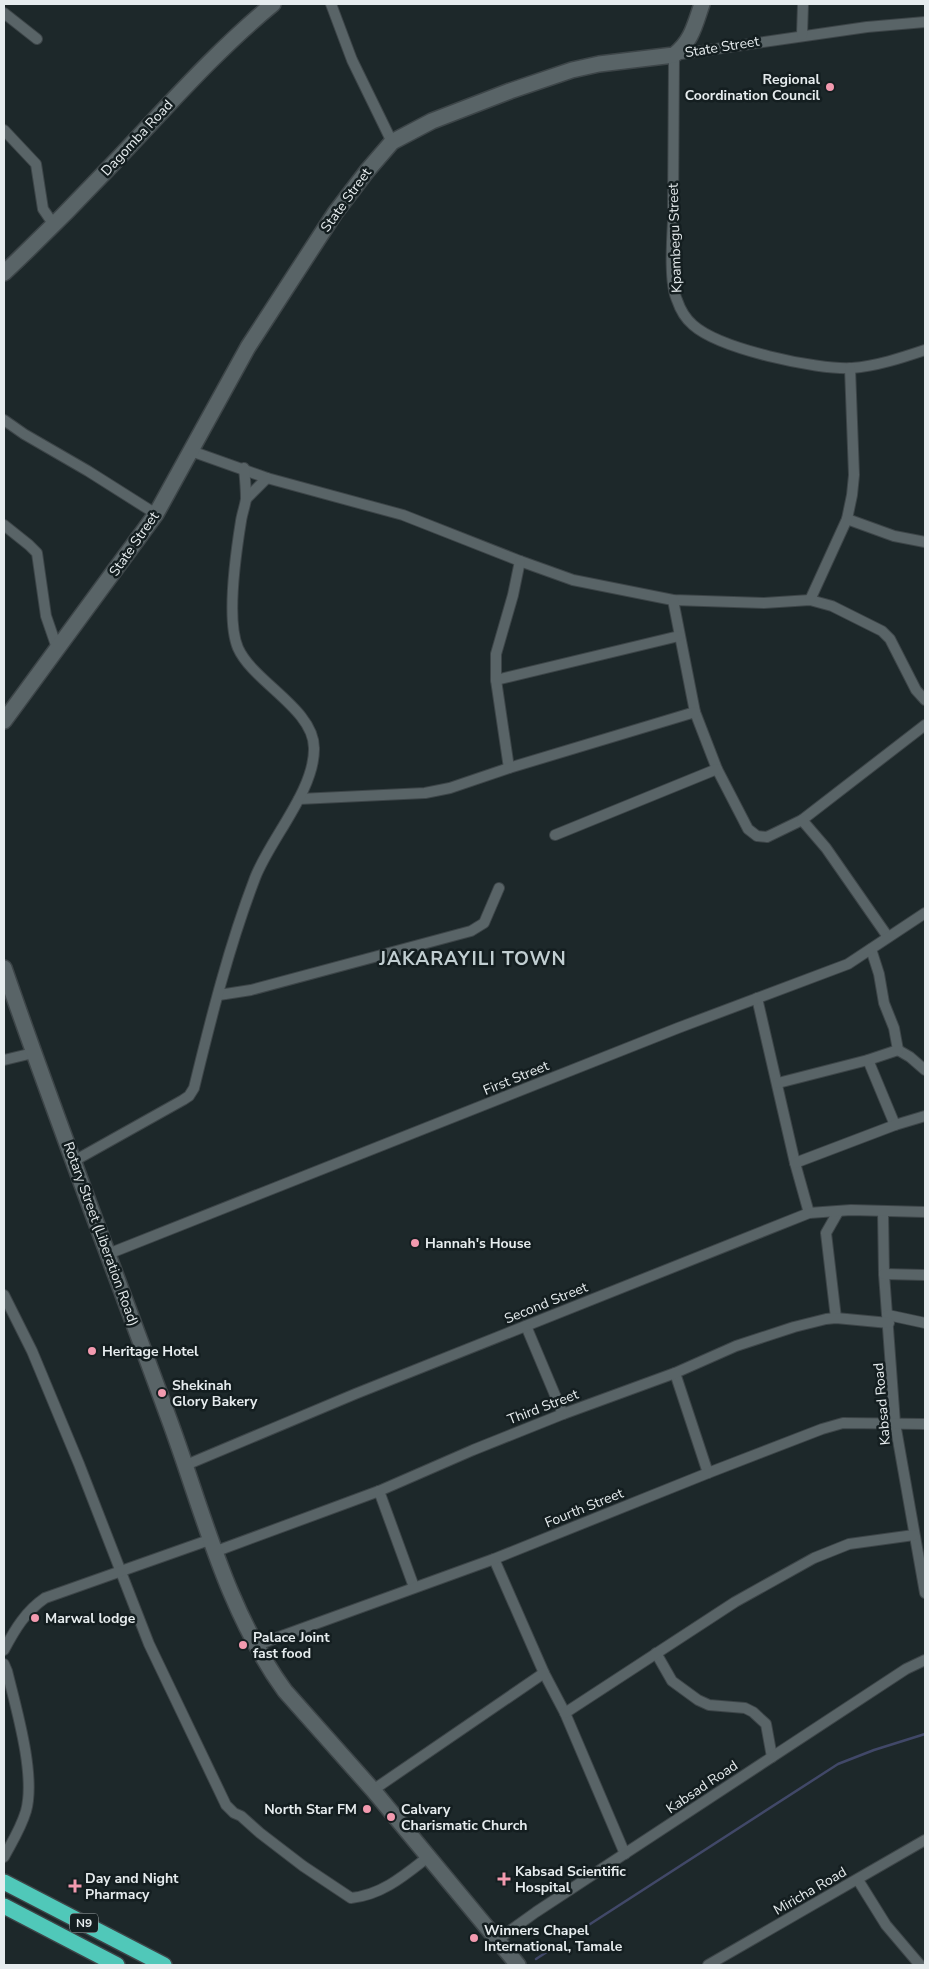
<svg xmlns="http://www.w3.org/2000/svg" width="929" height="1969" viewBox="0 0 929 1969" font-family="'Nunito Sans',sans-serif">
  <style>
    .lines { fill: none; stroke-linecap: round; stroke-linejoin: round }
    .stream { stroke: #414868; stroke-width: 2.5 }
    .street-casing { stroke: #3d4548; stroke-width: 12 }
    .secondary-casing { stroke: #3d4548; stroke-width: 18 }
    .highway-casing { stroke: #3d4548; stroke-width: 18 }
    .street { stroke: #596467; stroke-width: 10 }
    .secondary { stroke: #596467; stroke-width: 15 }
    .highway { stroke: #50c8b9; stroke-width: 15 }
    .poi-dot { fill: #f29aaf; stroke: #141e20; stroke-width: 2 }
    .labels { text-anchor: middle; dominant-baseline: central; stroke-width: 5; stroke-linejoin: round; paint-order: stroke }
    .shield { fill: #141e20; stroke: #a7aeb0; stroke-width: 1 }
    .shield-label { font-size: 12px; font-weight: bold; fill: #e6ecee }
    .street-label { font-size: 14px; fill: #e6ecee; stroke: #141e20 }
    .poi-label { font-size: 14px; font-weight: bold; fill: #e6ecee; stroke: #141e20; text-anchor: start }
    .district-label { font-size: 19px; font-weight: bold; letter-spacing: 1px; fill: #c1ced1; stroke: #141e20 }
  </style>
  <rect width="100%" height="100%" fill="#1d282a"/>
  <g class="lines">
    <path class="stream" d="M536 1959 838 1764 874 1750 925 1734"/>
    <g class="street-casing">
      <g id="street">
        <path d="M331 4 352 60 392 142"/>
        <path d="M4 13 37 39"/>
        <path d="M925 22 867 27 674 55C674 110 673 166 673 221 672 241 669 283 677 300 680 309 686 319 693 325 720 349 816 370 852 368 877 366 901 358 925 350"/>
        <path d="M802 35 803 4"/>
        <path d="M4 130 36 164 43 209 54 225"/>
        <path d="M4 420 24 434 88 471 156 514"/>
        <path d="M191 451 267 478 403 515 520 561 573 580 673 600 764 603 810 600 832 606 882 631 890 639 916 690 925 700"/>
        <path d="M246 499 267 478"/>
        <path d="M847 519 894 536 925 542"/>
        <path d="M4 525 29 545 37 553 46 616 57 648"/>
        <path d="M673 600 695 712 717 769 748 829 757 836 767 837 802 820 925 725"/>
        <path d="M810 600 847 519 852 495 854 475 850 368"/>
        <path d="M496 680 679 636"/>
        <path d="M509 768 496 680V654L513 595 520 561"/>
        <path d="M299 799 425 793 450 788 509 768 695 712"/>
        <path d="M802 820 826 848 888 937"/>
        <path d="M555 835 717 769"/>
        <path d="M219 995 251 990 471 931 484 923 499 888"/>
        <path d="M757 998 795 1163 809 1213"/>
        <path d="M898 1050 910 1057 925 1070"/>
        <path d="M4 1060 33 1053"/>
        <path d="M868 1060 895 1125"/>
        <path d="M778 1083 868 1060 898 1050 894 1028 884 1003 879 974 871 949"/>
        <path d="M74 1161 183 1100 189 1096 194 1088C211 1018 229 946 255 878 270 839 315 790 314 748 314 709 253 682 238 648 226 620 236 552 241 521 242 514 245 506 246 499 246 489 245 478 244 468"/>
        <path d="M795 1163 895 1125 925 1116"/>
        <path d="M883 1211 884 1274 895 1423 925 1593"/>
        <path d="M108 1254 678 1028 848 964 925 913"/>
        <path d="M884 1274 925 1275"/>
        <path d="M4 1295 32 1351 79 1464 149 1644 226 1805 234 1813 241 1816 260 1833 303 1866 351 1898C382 1895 405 1875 428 1857"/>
        <path d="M888 1315 925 1323"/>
        <path d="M836 1318 826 1233 838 1212"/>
        <path d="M526 1326 563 1414"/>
        <path d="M675 1373 708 1473"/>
        <path d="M186 1465 355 1394 809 1213 851 1210 925 1212"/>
        <path d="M379 1491 414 1587"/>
        <path d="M214 1552 379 1491 473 1450 563 1414 675 1373 736 1346 794 1327 826 1319 836 1318 889 1323"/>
        <path d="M494 1559 544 1673 565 1713 625 1854"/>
        <path d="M257 1645 494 1559 708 1473 822 1429 843 1423 925 1424"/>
        <path d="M4 1650C15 1629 26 1611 45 1598L209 1540"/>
        <path d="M656 1653 672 1681 698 1700 709 1705 745 1708 753 1712 766 1724 772 1757"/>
        <path d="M4 1664 7 1671C16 1708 36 1775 26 1811 21 1828 12 1842 4 1857"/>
        <path d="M565 1713 735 1602 814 1558 849 1544 914 1535"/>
        <path d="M373 1790 544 1673"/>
        <path d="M858 1880 886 1925 920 1965"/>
        <path d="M497 1940 536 1912 906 1669 925 1660"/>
        <path d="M708 1965 925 1840"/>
      </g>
    </g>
    <g class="secondary-casing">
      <g id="secondary">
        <path d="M4 273C39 240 73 206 106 171 161 114 212 54 273 4"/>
        <path d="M4 721 156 514 248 347 335 213 367 171 392 142 432 121 510 91 572 70 599 64 674 55C692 41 695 24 702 4"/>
        <path d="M4 968C56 1119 114 1269 169 1419 203 1511 226 1610 285 1691L373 1790 518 1965"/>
      </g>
    </g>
    <g class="highway-casing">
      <g id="highway">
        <path d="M4 1882 164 1965"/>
        <path d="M4 1906 117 1965"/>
      </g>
    </g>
    <use href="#street" class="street"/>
    <use href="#secondary" class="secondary"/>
    <use href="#highway" class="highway"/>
  </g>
  <g class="poi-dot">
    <circle cx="830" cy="87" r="5"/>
    <circle cx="415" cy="1243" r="5"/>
    <circle cx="92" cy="1351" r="5"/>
    <circle cx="162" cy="1393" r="5"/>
    <circle cx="35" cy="1618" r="5"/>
    <circle cx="243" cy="1645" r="5"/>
    <circle cx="367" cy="1809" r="5"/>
    <circle cx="391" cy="1817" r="5"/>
    <path d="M501.5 1871.5h5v5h5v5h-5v5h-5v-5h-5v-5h5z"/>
    <path d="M72.5 1878.5h5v5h5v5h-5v5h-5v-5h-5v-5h5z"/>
    <circle cx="474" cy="1938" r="5"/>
  </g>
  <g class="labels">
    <rect class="shield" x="70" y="1913.5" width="28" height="19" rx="4"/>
    <g class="shield-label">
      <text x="84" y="1923">N9</text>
    </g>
    <g class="street-label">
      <text transform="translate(722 47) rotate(-9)">State Street</text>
      <text transform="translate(137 138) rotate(-47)">Dagomba Road</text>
      <text transform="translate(346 200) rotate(-54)">State Street</text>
      <text transform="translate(675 238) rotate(-92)">Kpambegu Street</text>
      <text transform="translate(134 544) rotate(-55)">State Street</text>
      <text transform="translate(516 1078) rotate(-22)">First Street</text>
      <text transform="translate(101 1234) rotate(70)">Rotary Street (Liberation Road)</text>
      <text transform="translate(546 1303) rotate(-22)">Second Street</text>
      <text transform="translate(882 1404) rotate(-95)">Kabsad Road</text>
      <text transform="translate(543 1407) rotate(-21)">Third Street</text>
      <text transform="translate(584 1508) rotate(-22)">Fourth Street</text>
      <text transform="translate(702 1787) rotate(-34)">Kabsad Road</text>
      <text transform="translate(810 1891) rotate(-30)">Miricha Road</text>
    </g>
    <g class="poi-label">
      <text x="820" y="79" text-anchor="end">Regional<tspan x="820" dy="16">Coordination Council</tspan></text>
      <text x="425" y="1243">Hannah's House</text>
      <text x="102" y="1351">Heritage Hotel</text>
      <text x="172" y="1385">Shekinah<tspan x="172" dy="16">Glory Bakery</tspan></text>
      <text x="45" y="1618">Marwal lodge</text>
      <text x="253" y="1637">Palace Joint<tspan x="253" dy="16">fast food</tspan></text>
      <text x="357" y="1809" text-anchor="end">North Star FM</text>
      <text x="401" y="1809">Calvary<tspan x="401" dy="16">Charismatic Church</tspan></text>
      <text x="515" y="1871">Kabsad Scientific<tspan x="515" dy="16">Hospital</tspan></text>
      <text x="85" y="1878">Day and Night<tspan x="85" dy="16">Pharmacy</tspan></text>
      <text x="484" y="1930">Winners Chapel<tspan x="484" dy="16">International, Tamale</tspan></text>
    </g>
    <g class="district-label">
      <text x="473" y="959">JAKARAYILI TOWN</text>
    </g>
  </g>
  <rect width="929" height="1969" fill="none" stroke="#e6ecee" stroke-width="10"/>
</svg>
